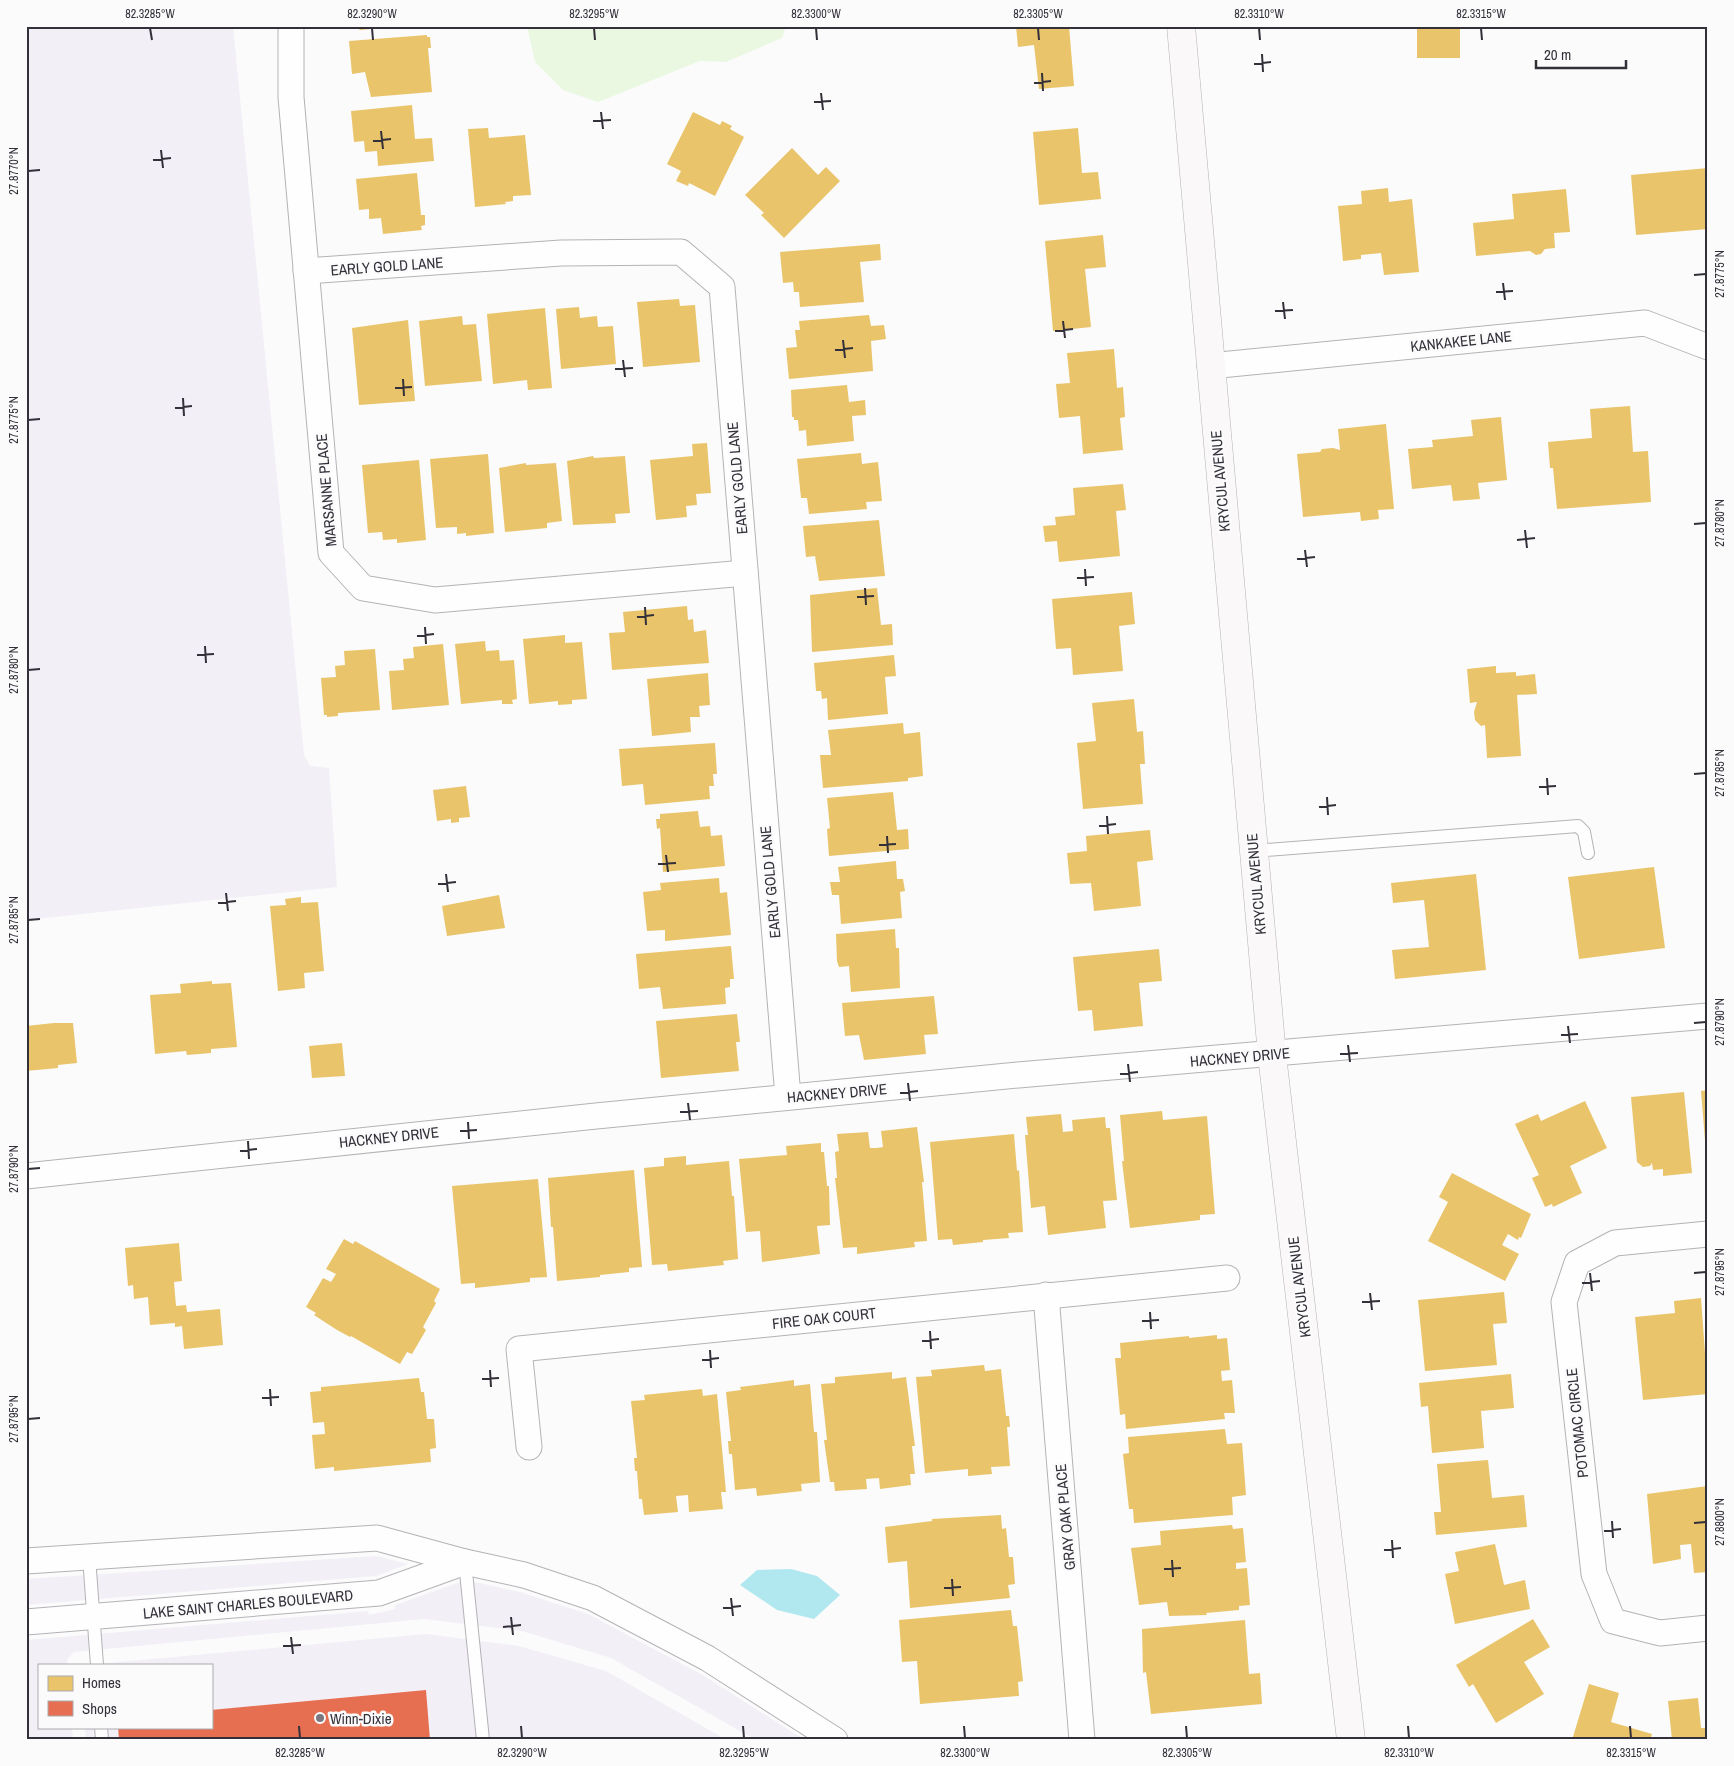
<svg xmlns="http://www.w3.org/2000/svg" width="1734" height="1766" viewBox="0 0 1734 1766" font-family="'Archivo Narrow',sans-serif">
  <style>
    .built { fill: #f2eff7 }
    .green { fill: #eaf8e2 }
    .water { fill: #b1e8f0 }
    .homes { fill: #e9c46a }
    .shops { fill: #e76f51 }
    .lines { fill: none; stroke-linecap: round; stroke-linejoin: round }
    .lane-casing { stroke: #b4b2b6; stroke-width: 14 }
    .street-casing { stroke: #b4b2b6; stroke-width: 27 }
    .secondary-casing { stroke: #b4b2b6; stroke-width: 29 }
    .lane { stroke: #fefefe; stroke-width: 12 }
    .street { stroke: #fefefe; stroke-width: 25 }
    .secondary { stroke: #faf8f8; stroke-width: 28 }
    .ticks { fill: none; stroke: #34303a; stroke-width: 2 }
    .poi-dot { fill: #7a777e; stroke: #fbfbfb; stroke-width: 2 }
    .labels { text-anchor: middle; dominant-baseline: central; stroke-width: 5; stroke-linejoin: round; paint-order: stroke }
    .street-label { font-size: 15px; fill: #34303a; stroke: #fbfbfb }
    .poi-label { font-size: 15px; fill: #34303a; stroke: #fbfbfb; text-anchor: start }
    .neatline { fill: none; stroke: #34303a; stroke-width: 2 }
    .ticks-label { font-size: 12px; text-anchor: middle; fill: #34303a }
  </style>
  <rect width="100%" height="100%" fill="#fbfbfb"/>
  <g class="built">
    <path d="M26 26H233L304 755 310 766 329 768 337 887 26 920Z"/>
    <path d="M376 1556 408 1564 376 1576 26 1605V1579Z"/>
    <path d="M466 1580 520 1592 588 1614 701 1674 805 1740H756L611 1658 522 1631 424 1619 74 1652 68 1658 67 1665H39V1727H72L73 1740H26V1640L368 1611 369 1615 395 1609V1605Z"/>
    <path d="M426 1634 519 1646 606 1671 727 1740H86L85 1727H211V1665H87Z"/>
  </g>
  <path class="green" d="M527 26H786L782 38 726 62 700 61 598 102 563 90 535 62Z"/>
  <path class="water" d="M791 1569 817 1576 840 1595 814 1619 777 1610 740 1585 757 1570Z"/>
  <g class="homes">
    <path d="M355 26H381V28L360 30Z"/>
    <path d="M1016 26H1069L1074 86 1039 89 1034 45 1018 47Z"/>
    <rect x="1417" y="26" width="43" height="32"/>
    <path d="M427 35V37H430L431 48H428L432 92 371 97 365 72 352 74 349 41Z"/>
    <path d="M412 105 415 139 432 138 434 161 378 166 377 151 365 152 364 141 354 142 351 111Z"/>
    <path d="M693 112 720 125 722 121 732 126 730 129 744 137 715 196 689 183 688 186 676 181 681 171 667 164Z"/>
    <path d="M488 128 489 138 525 135 531 195 513 196V201L505 202 506 204 475 207 468 129Z"/>
    <path d="M1078 128 1082 173 1098 172 1101 199 1039 205 1033 132Z"/>
    <path d="M792 148 818 175 826 167 840 181 784 238 761 215 764 213 745 195Z"/>
    <path d="M1708 168V229L1636 235 1631 175Z"/>
    <path d="M417 173 421 215H425V225L421 226 422 230 383 234 381 218 369 219V209L359 210 356 179Z"/>
    <path d="M1388 188 1389 202 1412 199 1419 272 1384 275 1381 253 1361 255V259L1343 261 1338 206 1362 204 1361 191Z"/>
    <path d="M1566 189 1570 232 1554 233 1555 248 1545 249 1541 254 1536 255 1530 251 1476 256 1473 223 1514 219 1512 194Z"/>
    <path d="M1103 235 1106 267 1085 269 1091 327 1053 331 1045 241Z"/>
    <path d="M880 244 881 260 860 262 864 302 800 307 799 292H794L793 282 783 283 780 252Z"/>
    <path d="M679 299 680 306 695 305 700 362 643 367 637 302Z"/>
    <path d="M579 307 580 318 597 316 598 327 613 326 616 364 561 369 556 309Z"/>
    <path d="M545 308 552 388 528 390 527 380 493 384 487 314Z"/>
    <path d="M869 315 871 326 884 325 886 339 871 341 873 371 789 379 786 348 797 347 795 330H800L799 321Z"/>
    <path d="M462 316 463 325 476 324 482 381 425 386 419 321Z"/>
    <path d="M408 320 415 401 359 405 352 328Z"/>
    <path d="M1114 349 1117 388 1123 387 1125 417 1120 418 1123 450 1083 454 1080 416 1059 418 1056 384 1070 383 1067 353Z"/>
    <path d="M847 385 849 402 865 400 866 415 852 416 854 441 807 446 806 430 799 431 798 420H794V417H792L791 390Z"/>
    <path d="M1630 406 1633 452 1648 451 1651 502 1557 509 1553 468H1550L1548 442 1592 438 1590 409Z"/>
    <path d="M1501 417 1507 480 1478 483 1480 499 1453 501 1451 485 1412 489 1408 449 1433 447 1432 440 1473 436 1471 420Z"/>
    <path d="M1386 424 1394 509 1378 510 1379 519 1361 521 1360 512 1303 517 1297 454 1320 452 1322 449 1333 448 1340 450 1338 429Z"/>
    <path d="M707 443 711 493 696 494 697 505 686 506 687 517 656 520 650 460 693 456 692 444Z"/>
    <path d="M861 453 862 464 878 462 882 501 866 502 867 509 809 514 807 498H801L797 459Z"/>
    <path d="M488 454 494 533 466 536V533L457 534V527L436 528 430 459Z"/>
    <path d="M593 456 594 458 625 456 630 513 615 514 616 523 573 525 567 461Z"/>
    <path d="M419 460 426 540 397 543V539L383 540 382 532 368 533 362 465Z"/>
    <path d="M526 463V465L556 463 562 521 547 523V528L505 532 499 468Z"/>
    <path d="M1123 484 1126 510 1116 511 1120 556 1059 562 1057 541 1045 542 1043 526 1056 525 1055 517 1075 515 1073 488Z"/>
    <path d="M879 520 885 576 819 581 815 556 806 557 803 526Z"/>
    <path d="M877 588 881 625 892 624 893 645 812 652 810 595Z"/>
    <path d="M1132 592 1135 624 1119 626 1123 671 1073 675 1071 648 1056 649 1052 599Z"/>
    <path d="M687 606 688 620 693 619 694 632 706 630 709 663 612 670 609 633 625 632 623 612Z"/>
    <path d="M565 635V643L582 642 587 699 572 700V704L558 705V701L529 704 523 639Z"/>
    <path d="M485 641 486 651 499 650 500 661 514 660 517 699 512 700 513 704H502V700L461 704 455 644Z"/>
    <path d="M443 644 449 705 392 710 389 671 404 670 403 659 414 658 413 647Z"/>
    <path d="M375 649 380 710 338 713V716L327 717V715H324L321 678 336 677 335 666 345 665 344 651Z"/>
    <path d="M894 655 896 676 885 677 888 714 828 720 827 698 822 699 821 691H816L814 663Z"/>
    <path d="M1496 666V673L1516 672V676L1535 674 1537 694 1517 695 1521 756 1487 758 1485 725 1481 726 1475 720 1474 712 1477 702 1470 703 1467 669Z"/>
    <path d="M708 673 710 705 699 706 700 717H690L691 732 652 736 647 679Z"/>
    <path d="M1134 699 1137 732 1143 731 1145 764H1140L1143 804 1083 809 1077 743 1096 741 1092 703Z"/>
    <path d="M903 723 904 734 920 732 923 776 908 778V781L823 788 820 755H831L828 730Z"/>
    <path d="M715 743 717 774H713L714 786H709L710 799 645 805 643 784 622 786 619 749Z"/>
    <path d="M466 786 470 817 459 818V822L451 823V819L437 821 433 790Z"/>
    <path d="M893 792 897 830 908 829 909 849 829 856 827 829 830 828 827 798Z"/>
    <path d="M698 811 700 827 710 826 711 836 722 835 725 866 663 872 660 828 657 829 656 819H660V814Z"/>
    <path d="M1150 830 1153 860 1137 862 1141 906 1094 911 1091 883 1070 884 1067 853 1087 851 1086 836Z"/>
    <path d="M896 861 897 879H903L905 891 900 892 902 918 841 924 839 895H832L830 882H840L838 867Z"/>
    <path d="M1654 867 1665 948 1579 959 1568 877Z"/>
    <path d="M1476 874 1486 970 1395 979 1392 950 1429 947 1424 900 1393 903 1391 883Z"/>
    <path d="M719 878 720 893 727 892 731 935 665 941V930L647 931 643 892 661 890 660 883Z"/>
    <path d="M499 895 505 928 447 936 442 906Z"/>
    <path d="M301 897V903L318 902 324 971 304 973 305 988 278 991 270 906 286 905 285 899Z"/>
    <path d="M895 929 896 948H899L900 988 851 992 849 966 839 967 837 961 836 934Z"/>
    <path d="M731 946 734 979H730V987L725 988 726 1004 663 1009 660 987 639 989 636 954Z"/>
    <path d="M1159 949 1162 981 1139 983 1143 1026 1094 1031 1092 1010 1078 1011 1073 957Z"/>
    <path d="M212 981V984L231 983 237 1047 211 1049V1053L187 1055 186 1051 155 1054 150 995 181 993 180 984Z"/>
    <path d="M934 996 938 1034 924 1035 926 1054 864 1060 859 1035 845 1036 842 1003Z"/>
    <path d="M737 1014 740 1042H736L739 1071 661 1078 656 1021Z"/>
    <path d="M54 1023H73L77 1063 58 1065V1068L26 1071V1026Z"/>
    <path d="M342 1043 345 1076 312 1078 309 1046Z"/>
    <path d="M1708 1090V1153H1706L1701 1091Z"/>
    <path d="M1684 1092 1692 1173 1663 1176V1169L1653 1170 1652 1163 1650 1166 1643 1167 1637 1162 1631 1097Z"/>
    <path d="M1585 1101 1607 1148 1570 1166 1582 1193 1553 1207 1552 1204 1545 1207 1532 1178 1539 1175 1515 1124 1538 1114 1541 1121Z"/>
    <path d="M1162 1111 1163 1120 1207 1116 1215 1214 1200 1215V1220L1130 1228 1122 1161H1124L1120 1115Z"/>
    <path d="M1061 1114 1063 1132 1073 1131 1072 1120 1105 1117 1106 1128H1110L1117 1200 1103 1201 1106 1228 1048 1235 1045 1206 1031 1208 1025 1135H1028L1026 1117Z"/>
    <path d="M917 1127 924 1182H922L927 1241 914 1242 915 1247 857 1254V1247L843 1248 835 1178H837L835 1152 839 1151 837 1134 868 1132 870 1148H877L883 1147 881 1131Z"/>
    <path d="M1014 1134 1017 1171 1019 1170 1023 1232 1008 1233 1009 1238 983 1240V1242L953 1245 952 1239 938 1240 930 1142Z"/>
    <path d="M821 1143V1152H824L827 1186H829L830 1225 817 1226 820 1254 762 1262 760 1231 746 1232 739 1159 787 1155 786 1146Z"/>
    <path d="M686 1156V1165L729 1161 732 1196H734L738 1259 723 1261 724 1265 668 1271 667 1264 652 1265 644 1168 664 1166V1158Z"/>
    <path d="M634 1170 642 1267 629 1268V1272L600 1275V1277L557 1281 553 1227H551L548 1178Z"/>
    <path d="M1452 1173 1531 1214 1521 1238 1519 1237 1518 1240 1508 1234 1502 1245 1519 1254 1505 1281 1428 1241 1448 1202 1439 1197Z"/>
    <path d="M538 1179 547 1277 530 1278V1282L475 1288V1283L461 1284 452 1186Z"/>
    <path d="M344 1239 353 1244 355 1241 440 1289 434 1301 436 1303 423 1327 426 1330 412 1354 407 1352 400 1364 351 1336 350 1337 337 1330 314 1315 316 1313 306 1307 323 1278 331 1282 336 1274 326 1269Z"/>
    <path d="M179 1243 182 1281 174 1282 176 1306 186 1305 187 1312 220 1309 223 1345 184 1349 182 1326 175 1327V1323L150 1325 148 1297 134 1299 133 1285 128 1286 125 1248Z"/>
    <path d="M1504 1292 1507 1323 1493 1324 1497 1365 1425 1371 1418 1300Z"/>
    <path d="M1701 1298 1708 1394 1643 1400 1635 1317 1675 1313 1674 1301Z"/>
    <path d="M1217 1335V1339L1227 1338 1230 1370 1221 1371 1222 1381 1232 1380 1235 1413H1224L1225 1419 1126 1429 1125 1414 1120 1415 1115 1358H1121L1120 1343 1189 1336V1338Z"/>
    <path d="M984 1365 985 1371 1001 1369 1006 1416H1009L1010 1427H1007L1010 1466 991 1467 992 1474 968 1476V1469L925 1473 916 1377 932 1376 931 1370Z"/>
    <path d="M892 1372V1379L906 1377 915 1446H912L915 1474H910L911 1485 880 1489 879 1478 866 1479 867 1489 835 1491 834 1482H830L824 1440H827L821 1384 835 1383V1377Z"/>
    <path d="M1511 1374 1514 1408 1481 1411 1484 1448 1432 1453 1428 1406 1421 1407 1419 1383Z"/>
    <path d="M419 1378 421 1392H424L427 1419H434L436 1448 430 1449 431 1462 334 1471V1467L315 1469 312 1435 325 1434 324 1422 313 1423 310 1392 321 1391V1387Z"/>
    <path d="M794 1380V1386L810 1384 814 1432H817L820 1482 801 1484 802 1491 757 1496 756 1488 735 1490 732 1454H729L728 1441H731L726 1392 741 1390 740 1387Z"/>
    <path d="M702 1389 703 1396 717 1394 726 1492H721L723 1509 689 1512 688 1495 676 1496 678 1512 644 1515 642 1499H639L637 1471H635L634 1458H637L631 1401 645 1400 644 1395Z"/>
    <path d="M1225 1429 1227 1444 1242 1443 1246 1495 1232 1497 1233 1515 1134 1523 1133 1509H1129L1123 1454 1129 1453 1128 1437Z"/>
    <path d="M1488 1460 1492 1498 1524 1495 1527 1527 1436 1535 1434 1512H1441L1437 1464Z"/>
    <path d="M1708 1486V1572L1694 1573 1691 1544 1680 1545 1681 1559 1653 1564 1647 1494Z"/>
    <path d="M1001 1515 1002 1529 1006 1528 1009 1557H1013L1015 1584 1008 1585 1010 1598 910 1608 907 1561 888 1563 885 1527 932 1521V1519Z"/>
    <path d="M1232 1525 1233 1529 1243 1528 1246 1562 1236 1563V1569L1247 1568 1250 1605 1239 1606V1610L1206 1613 1207 1615 1169 1616 1167 1602 1139 1605 1131 1548 1161 1545 1160 1531Z"/>
    <path d="M1495 1544 1504 1585 1525 1580 1530 1609 1455 1624 1445 1574 1459 1571 1455 1552Z"/>
    <path d="M1011 1610 1013 1626H1017L1023 1681 1018 1682 1019 1696 920 1704 917 1661 902 1662 899 1620Z"/>
    <path d="M1533 1619 1550 1647 1524 1662 1544 1694 1496 1723 1473 1684 1469 1687 1456 1665Z"/>
    <path d="M1245 1620 1249 1674 1260 1673 1262 1704 1151 1714 1146 1672 1143 1673 1142 1629Z"/>
    <path d="M1589 1684 1619 1693 1611 1722 1652 1734 1650 1740H1572Z"/>
    <path d="M1698 1698 1701 1728H1708V1740H1672L1668 1701Z"/>
  </g>
  <path class="shops" d="M426 1690 430 1740H119L118 1727H211V1710Z"/>
  <g class="lines">
    <g class="lane-casing">
      <g id="lane">
        <path d="M1253 851 1578 826 1584 832 1588 853"/>
        <path d="M89 1557 97 1665"/>
        <path d="M465 1562 483 1740"/>
        <path d="M101 1727 102 1740"/>
      </g>
    </g>
    <g class="street-casing">
      <g id="street">
        <path d="M291 26V97L331 553 363 588 435 600 745 573"/>
        <path d="M306 271 561 253 681 252 722 287 788 1097"/>
        <path d="M1210 366 1645 323 1708 347"/>
        <path d="M26 1176 596 1116 1018 1075 1708 1016"/>
        <path d="M1708 1234 1615 1243 1577 1263 1564 1302 1594 1574 1613 1621 1660 1633 1708 1628"/>
        <path d="M1046 1295 1082 1740"/>
        <path d="M529 1447 519 1349 1227 1278"/>
        <path d="M26 1561 377 1538 465 1562 524 1575 593 1598 707 1658 835 1740"/>
        <path d="M26 1622 379 1593 465 1562"/>
      </g>
    </g>
    <g class="secondary-casing">
      <path id="secondary" d="M1181 26 1272 1055 1351 1740"/>
    </g>
    <use href="#lane" class="lane"/>
    <use href="#street" class="street"/>
    <use href="#secondary" class="secondary"/>
  </g>
  <path class="ticks" d="M150 28 152 40M372 28 373 40M594 28 595 40M816 28 817 40M1038 28 1039 40M1259 28 1260 40M1481 28 1482 40M1262 54 1263 72M1254 64 1271 62M1042 73 1043 91M1034 83 1051 81M821 93 823 110M814 102 831 101M601 112 603 129M593 121 611 120M381 131 383 149M373 141 391 139M161 150 163 168M153 160 171 158M28 171 40 170M1694 275 1706 274M1503 283 1505 300M1496 292 1513 291M1283 302 1285 319M1275 311 1293 310M1063 321 1065 338M1055 331 1073 329M843 340 845 358M835 350 853 348M623 360 625 377M615 369 633 368M403 379 404 396M395 388 412 387M183 398 184 416M175 408 192 406M28 420 40 419M1694 524 1706 523M1525 530 1527 548M1517 540 1535 538M1305 550 1307 567M1297 559 1315 557M1085 569 1086 586M1077 578 1094 577M865 588 866 605M857 597 874 596M645 607 646 625M637 617 654 615M425 627 426 644M417 636 434 634M205 646 206 663M197 655 214 654M28 670 40 669M1694 774 1706 773M1547 778 1548 795M1539 787 1556 786M1327 797 1328 815M1319 807 1336 805M1107 816 1108 834M1099 826 1116 824M887 836 888 853M879 845 896 844M666 855 668 872M658 864 676 863M446 874 448 892M438 884 456 882M226 893 228 911M218 903 236 901M28 920 40 919M1694 1023 1706 1022M1568 1026 1570 1043M1561 1035 1578 1034M1348 1045 1350 1062M1340 1054 1358 1053M1128 1064 1130 1082M1120 1074 1138 1072M908 1083 910 1101M900 1093 918 1091M688 1103 690 1120M680 1112 698 1111M468 1122 469 1139M460 1131 477 1130M248 1141 249 1159M240 1151 257 1149M28 1169 40 1168M1590 1273 1592 1291M1694 1273 1706 1272M1582 1283 1600 1281M1370 1293 1372 1310M1362 1302 1380 1301M1150 1312 1151 1329M1142 1321 1159 1320M930 1331 931 1349M922 1341 939 1339M710 1350 711 1368M702 1360 719 1358M490 1370 491 1387M482 1379 499 1378M270 1389 271 1406M262 1398 279 1397M28 1419 40 1418M1612 1521 1613 1538M1694 1523 1706 1522M1604 1531 1621 1529M1392 1540 1393 1558M1384 1550 1401 1548M1172 1560 1173 1577M1164 1569 1181 1568M952 1579 953 1596M944 1588 961 1587M731 1598 733 1616M723 1608 741 1606M511 1617 513 1635M503 1627 521 1625M291 1637 293 1654M283 1646 301 1645M299 1726 300 1738M521 1726 522 1738M743 1726 744 1738M964 1726 965 1738M1186 1726 1187 1738M1408 1726 1409 1738M1630 1726 1631 1738"/>
  <circle class="poi-dot" cx="320" cy="1718" r="5"/>
  <g class="labels">
    <g class="street-label">
      <text transform="translate(387 266) rotate(-4)">EARLY GOLD LANE</text>
      <text transform="translate(1461 341) rotate(-6)">KANKAKEE LANE</text>
      <text transform="translate(737 478) rotate(-95)">EARLY GOLD LANE</text>
      <text transform="translate(1220 481) rotate(-95)">KRYCUL AVENUE</text>
      <text transform="translate(326 490) rotate(-95)">MARSANNE PLACE</text>
      <text transform="translate(770 882) rotate(-95)">EARLY GOLD LANE</text>
      <text transform="translate(1256 884) rotate(-95)">KRYCUL AVENUE</text>
      <text transform="translate(1240 1057) rotate(-5)">HACKNEY DRIVE</text>
      <text transform="translate(837 1093) rotate(-5)">HACKNEY DRIVE</text>
      <text transform="translate(389 1137) rotate(-6)">HACKNEY DRIVE</text>
      <text transform="translate(1299 1287) rotate(-97)">KRYCUL AVENUE</text>
      <text transform="translate(824 1318) rotate(-6)">FIRE OAK COURT</text>
      <text transform="translate(1577 1423) rotate(-96)">POTOMAC CIRCLE</text>
      <text transform="translate(1065 1517) rotate(-95)">GRAY OAK PLACE</text>
      <text transform="translate(248 1604) rotate(-5)">LAKE SAINT CHARLES BOULEVARD</text>
    </g>
    <g class="poi-label">
      <text x="330" y="1718">Winn-Dixie</text>
    </g>
  </g>
  <rect width="1734" height="1766" fill="none" stroke="#fbfbfb" stroke-width="55"/>
  <rect x="38" y="1664" width="175" height="65" fill="#fbfbfb" stroke="#abaaae"/>
  <rect x="48" y="1676" width="25" height="15" fill="#e9c46a" stroke="#abaaae"/>
  <text x="82" y="1688" font-size="15" fill="#34303a">Homes</text>
  <rect x="48" y="1701" width="25" height="15" fill="#e76f51" stroke="#abaaae"/>
  <text x="82" y="1714" font-size="15" fill="#34303a">Shops</text>
  <path d="M1536 60v8h90v-8" fill="none" stroke="#34303a" stroke-width="2.5"/>
  <text x="1544" y="60" font-size="15" fill="#34303a" stroke="#fbfbfb" stroke-width="4" paint-order="stroke">20 m</text>
  <rect x="28" y="28" width="1678" height="1710" class="neatline"/>
  <g class="ticks-label">
    <text x="150" y="18">82.3285°W</text>
    <text x="372" y="18">82.3290°W</text>
    <text x="594" y="18">82.3295°W</text>
    <text x="816" y="18">82.3300°W</text>
    <text x="1038" y="18">82.3305°W</text>
    <text x="1259" y="18">82.3310°W</text>
    <text x="1481" y="18">82.3315°W</text>
    <text transform="translate(14 171) rotate(-90)" y="4">27.8770°N</text>
    <text transform="translate(1720 274) rotate(-90)" y="4">27.8775°N</text>
    <text transform="translate(14 420) rotate(-90)" y="4">27.8775°N</text>
    <text transform="translate(1720 523) rotate(-90)" y="4">27.8780°N</text>
    <text transform="translate(14 670) rotate(-90)" y="4">27.8780°N</text>
    <text transform="translate(1720 773) rotate(-90)" y="4">27.8785°N</text>
    <text transform="translate(14 920) rotate(-90)" y="4">27.8785°N</text>
    <text transform="translate(1720 1022) rotate(-90)" y="4">27.8790°N</text>
    <text transform="translate(14 1169) rotate(-90)" y="4">27.8790°N</text>
    <text transform="translate(1720 1272) rotate(-90)" y="4">27.8795°N</text>
    <text transform="translate(14 1419) rotate(-90)" y="4">27.8795°N</text>
    <text transform="translate(1720 1522) rotate(-90)" y="4">27.8800°N</text>
    <text x="300" y="1757">82.3285°W</text>
    <text x="522" y="1757">82.3290°W</text>
    <text x="744" y="1757">82.3295°W</text>
    <text x="965" y="1757">82.3300°W</text>
    <text x="1187" y="1757">82.3305°W</text>
    <text x="1409" y="1757">82.3310°W</text>
    <text x="1631" y="1757">82.3315°W</text>
  </g>
</svg>
